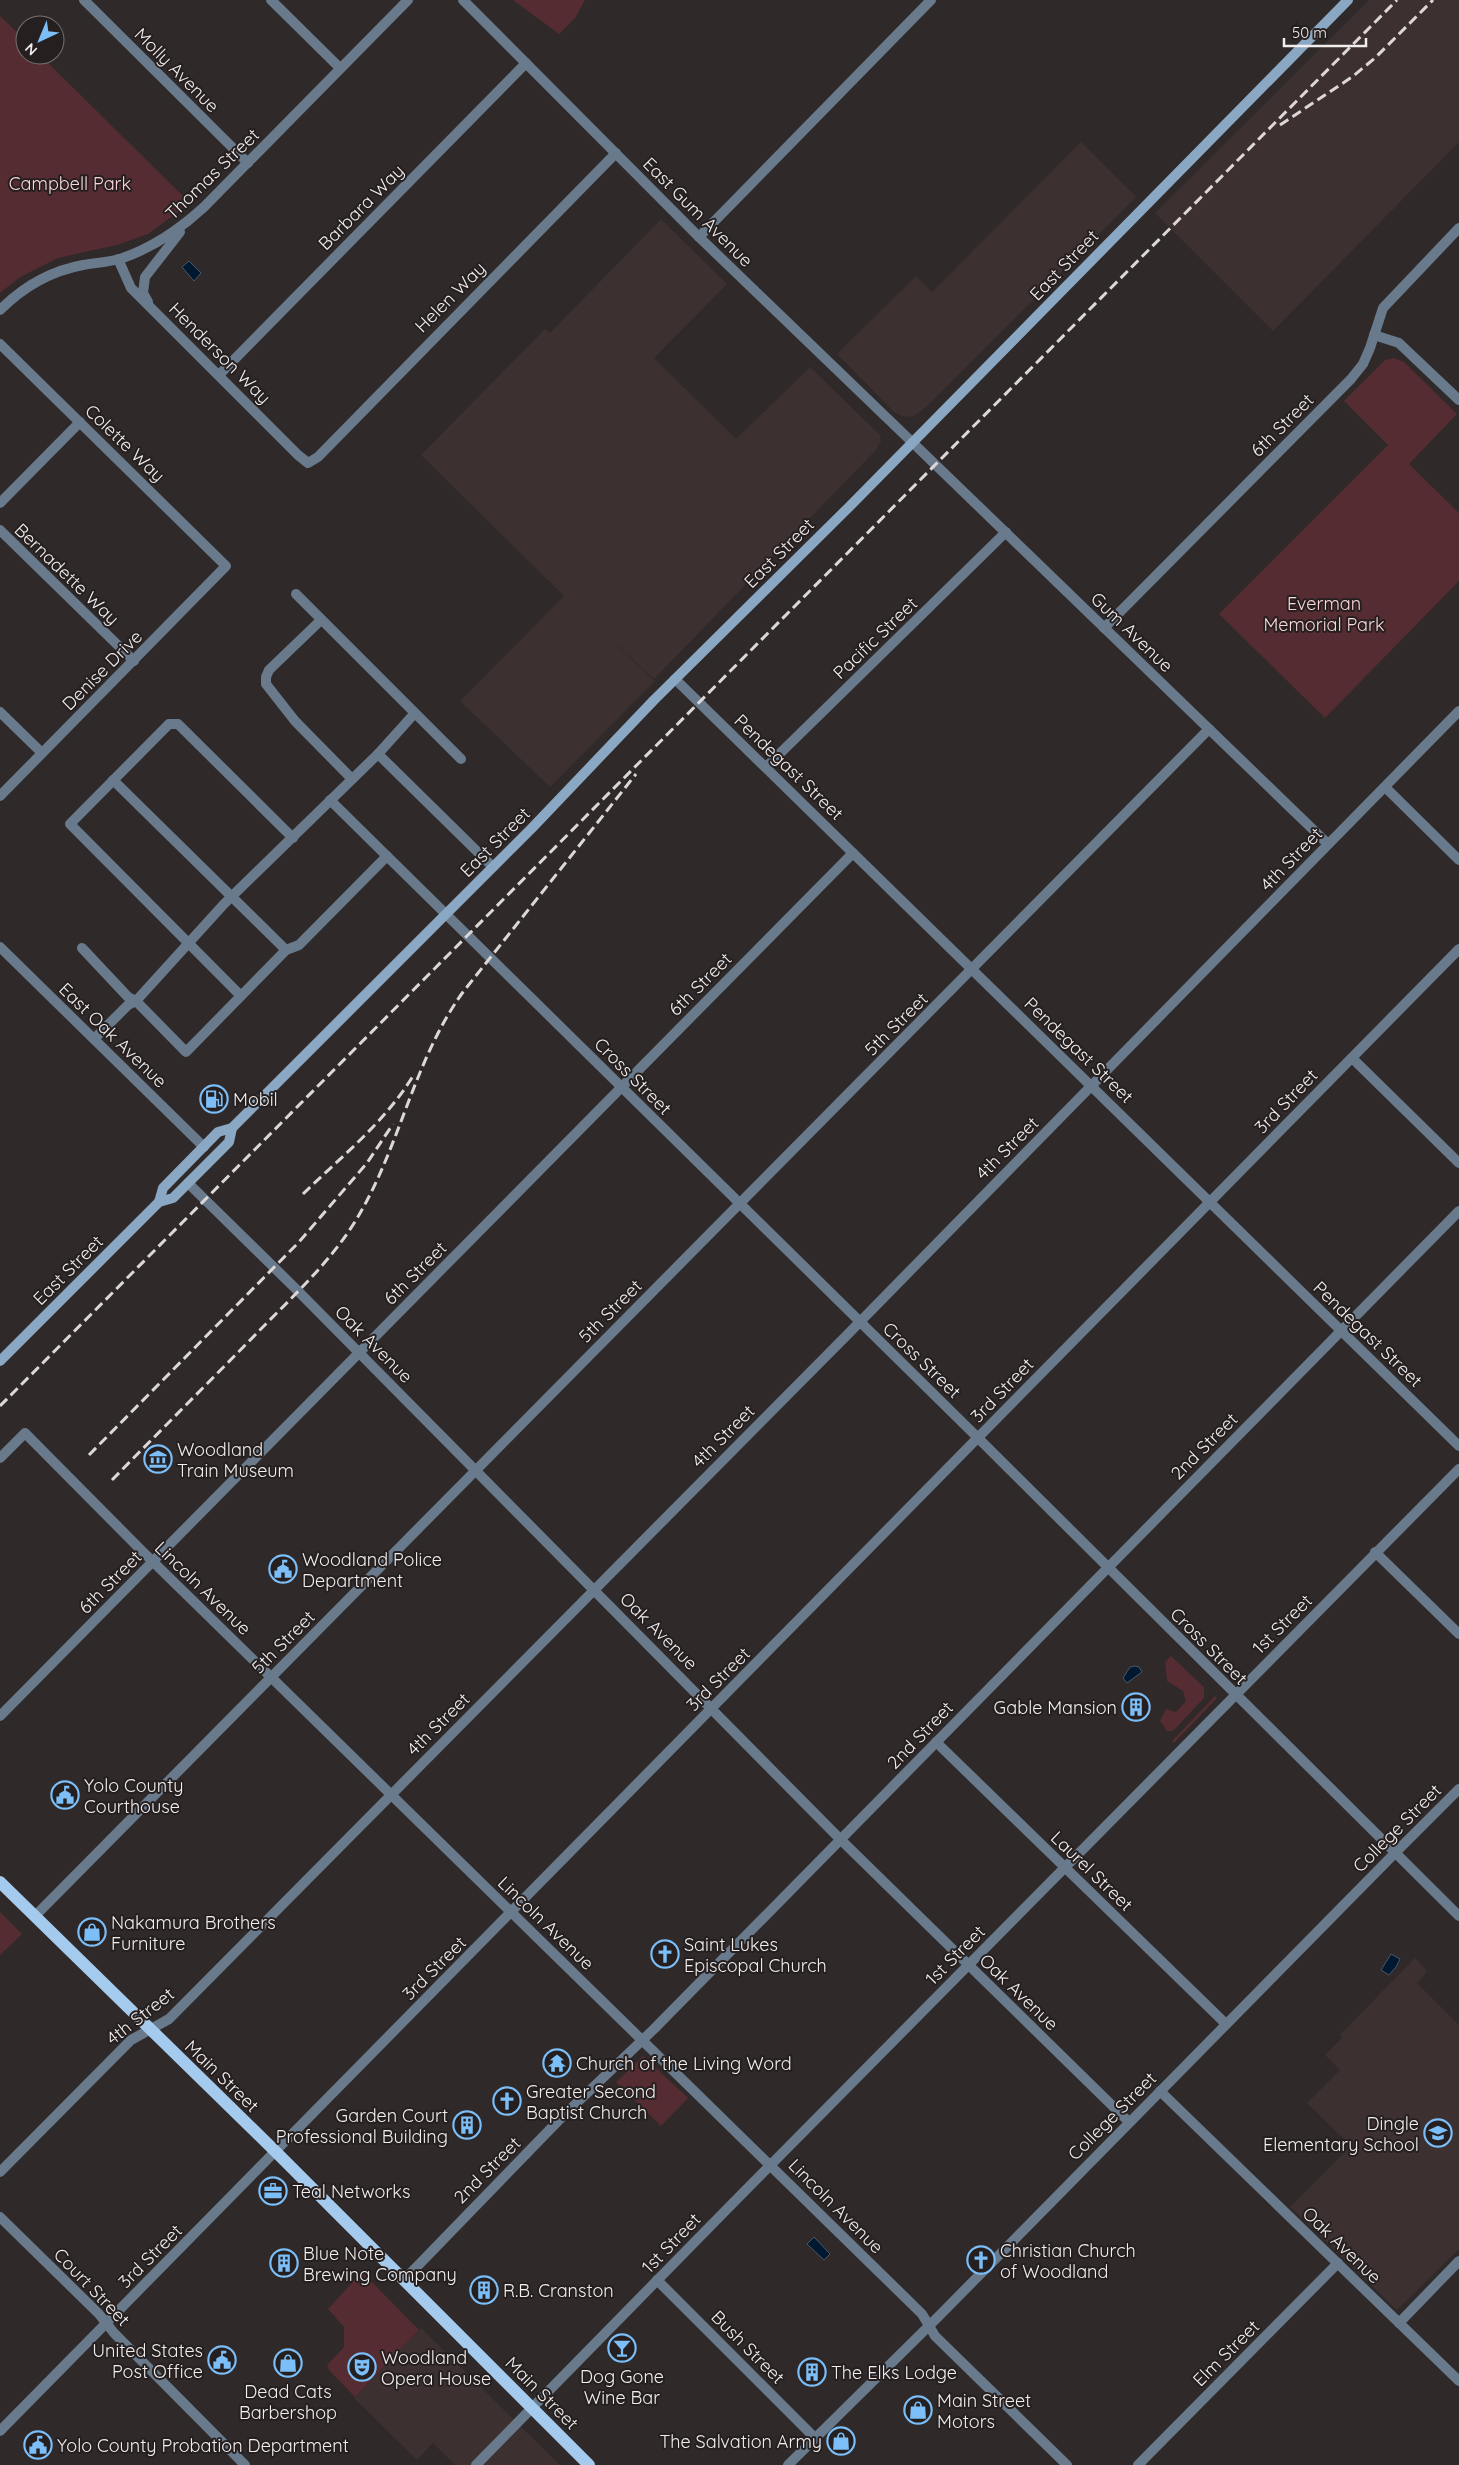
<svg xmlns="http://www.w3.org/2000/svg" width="1459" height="2465" viewBox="0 0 1459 2465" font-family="Quicksand,sans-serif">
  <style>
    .built { fill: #3d3031 }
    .green { fill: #542c31 }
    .water { fill: #001931; stroke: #49596a }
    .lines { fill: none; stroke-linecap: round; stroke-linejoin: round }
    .minor { stroke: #687a8b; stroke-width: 10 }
    .tertiary { stroke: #687a8b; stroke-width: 10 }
    .secondary { stroke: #8aa8c3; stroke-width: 10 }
    .primary { stroke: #a4cbee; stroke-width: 12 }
    .rail { stroke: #dcd8d8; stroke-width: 3; stroke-dasharray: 10 5; stroke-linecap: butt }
    .labels { text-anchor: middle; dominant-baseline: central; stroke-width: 4; stroke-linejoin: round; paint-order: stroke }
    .street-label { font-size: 18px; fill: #f2eeee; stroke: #251f20 }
    .park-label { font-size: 18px; fill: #fbd5d8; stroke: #251f20 }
    .poi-label { font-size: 18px; fill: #f2eeee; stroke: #251f20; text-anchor: start }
  </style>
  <rect width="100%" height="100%" fill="#2f2929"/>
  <g class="built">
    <path d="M1369 0H1459V142L1273 331 1155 213Z"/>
    <path d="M1081 142 1136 197 926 407 913 417 902 416 894 412 837 354 916 276 932 292Z"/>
    <path d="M661 219 727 284 654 358 736 439 810 367 880 435 881 441 876 450 654 679 582 613 655 681 550 787 460 701 564 596 421 455 545 329 550 333Z"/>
    <path d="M1415 1958 1427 1971 1417 1983 1459 2025V2249L1397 2310 1290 2207 1351 2146 1307 2103 1340 2070 1325 2055 1342 2038 1340 2035Z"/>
    <path d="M421 2328 560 2465H455L433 2443 417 2460 354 2398Z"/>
  </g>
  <g class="green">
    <path d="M513 0H585L575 18 559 34Z"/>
    <path d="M0 16 25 40V55H40L190 203 148 234 117 245 58 258 20 277 0 293Z"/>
    <path d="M1394 358 1404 362 1457 414 1409 464 1459 513V581L1325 718 1219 614 1388 445 1344 401 1385 360Z"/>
    <path d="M1171 1656 1204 1687V1698L1173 1731H1167L1160 1721 1166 1709 1176 1712 1186 1701 1183 1691 1167 1681 1165 1662Z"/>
    <path d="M1215 1696 1217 1698 1174 1743 1172 1741Z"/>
    <path d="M0 1912 22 1934 0 1955Z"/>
    <path d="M643 2056 688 2098 661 2126 616 2082Z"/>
    <path d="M362 2272 419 2330 355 2397 329 2370 327 2365 344 2347V2327L328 2309Z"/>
  </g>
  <g class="water">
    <path d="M189 261 201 273 194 281 182 267Z"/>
    <path d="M1135 1666 1139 1667 1142 1672 1127 1683 1123 1678 1130 1667Z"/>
    <path d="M1391 1954 1400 1959 1396 1967 1389 1975 1381 1970Z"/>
    <path d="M814 2237 830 2254 824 2260 807 2244Z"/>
  </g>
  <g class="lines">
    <g class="minor">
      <path d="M84 0 248 163"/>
      <path d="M271 0 340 68"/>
      <path d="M699 237 931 0"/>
      <path d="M118 259 131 288 298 455 308 463 318 457 616 153"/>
      <path d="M148 302 143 293 145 277 180 232"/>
      <path d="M0 310C23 287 50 271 83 265 95 263 108 262 120 259 153 248 179 230 204 207L408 0"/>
      <path d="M1374 335 1399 343 1459 400"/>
      <path d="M0 344 226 566 0 796"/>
      <path d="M219 375 526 63"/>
      <path d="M913 443 1328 844"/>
      <path d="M0 503 80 422"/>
      <path d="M0 530 134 661"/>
      <path d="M296 594 461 759"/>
      <path d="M321 620 269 670 266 677V684L295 721 352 779"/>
      <path d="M1104 628 1351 379 1363 364 1370 348 1383 308 1459 228"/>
      <path d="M675 679 1459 1446"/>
      <path d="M0 712 42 753"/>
      <path d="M378 754 493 867"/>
      <path d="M766 767 1006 532"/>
      <path d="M113 780 286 950"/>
      <path d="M1385 787 1459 860"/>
      <path d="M330 800 969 1429 1459 1916"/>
      <path d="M0 947 204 1147"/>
      <path d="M82 948 128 997 136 1001 186 1052 286 950 299 945 387 856"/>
      <path d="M241 996 70 824 169 724H178L293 838"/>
      <path d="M94 1039 128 1005 136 1001 224 904 378 754 414 714"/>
      <path d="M1352 1058 1459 1163"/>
      <path d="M188 1183 298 1291 840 1839 1129 2122"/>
      <path d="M0 1458 25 1433 142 1551 922 2314 935 2336 1067 2465"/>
      <path d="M1375 1552 1459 1634"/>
      <path d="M0 1716 853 853"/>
      <path d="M936 1742 1226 2024"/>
      <path d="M1396 1852 1459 1789"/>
      <path d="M35 1916 1209 729"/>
      <path d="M1160 2091 1459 2381"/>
      <path d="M0 2172 131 2040 169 2019 849 1333 1459 711"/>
      <path d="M404 2280 561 2118 654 2029 1459 1211"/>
      <path d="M657 2280 815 2438"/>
      <path d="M1399 2323 1459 2261"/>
      <path d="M0 2431 1459 949"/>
      <path d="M476 2465 731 2205 1459 1469"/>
      <path d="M1138 2465 1338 2263"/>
    </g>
    <g class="tertiary">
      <path d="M463 0 699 237 913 443"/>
      <path d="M0 2217 99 2314 114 2333 245 2465"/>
      <path d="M788 2465 938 2317 1396 1852"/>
    </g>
    <g class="secondary">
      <path d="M159 1202 173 1198 229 1142 232 1128"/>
      <path d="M0 1361 159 1202 163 1188 218 1132 232 1128 532 828 654 700 849 507 1348 0"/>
    </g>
    <path class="primary" d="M0 1882 276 2152 589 2465"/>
    <g class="rail">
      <path d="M1280 125 1352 77 1375 58 1433 0"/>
      <path d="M303 1194C341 1157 385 1122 413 1076"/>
      <path d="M0 1406 1397 0"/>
      <path d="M89 1455 299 1242 367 1163 393 1124"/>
      <path d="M112 1480C160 1431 208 1383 256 1334 292 1297 333 1260 359 1215 401 1143 414 1060 463 992L636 774"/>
    </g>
  </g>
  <defs>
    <g id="fuel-ring" transform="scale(1.4375)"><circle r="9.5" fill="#251f20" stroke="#7bbef8" stroke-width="1.5"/><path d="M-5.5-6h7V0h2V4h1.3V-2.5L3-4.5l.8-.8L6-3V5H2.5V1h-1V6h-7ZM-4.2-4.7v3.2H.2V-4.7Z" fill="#7bbef8"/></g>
    <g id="museum-ring" transform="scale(1.4375)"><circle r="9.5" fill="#251f20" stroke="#7bbef8" stroke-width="1.5"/><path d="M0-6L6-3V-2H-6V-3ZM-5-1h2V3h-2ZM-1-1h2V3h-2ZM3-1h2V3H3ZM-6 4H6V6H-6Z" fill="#7bbef8"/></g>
    <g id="civic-ring" transform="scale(1.4375)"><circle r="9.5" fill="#251f20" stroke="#7bbef8" stroke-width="1.5"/><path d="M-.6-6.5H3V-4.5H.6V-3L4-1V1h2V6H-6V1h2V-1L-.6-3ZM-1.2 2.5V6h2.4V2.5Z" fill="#7bbef8"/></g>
    <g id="building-ring" transform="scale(1.4375)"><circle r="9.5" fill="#251f20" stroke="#7bbef8" stroke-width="1.5"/><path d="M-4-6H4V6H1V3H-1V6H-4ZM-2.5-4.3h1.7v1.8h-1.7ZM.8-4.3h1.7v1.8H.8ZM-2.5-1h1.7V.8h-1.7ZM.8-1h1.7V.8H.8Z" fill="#7bbef8"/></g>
    <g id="shop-ring" transform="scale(1.4375)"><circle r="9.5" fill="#251f20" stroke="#7bbef8" stroke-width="1.5"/><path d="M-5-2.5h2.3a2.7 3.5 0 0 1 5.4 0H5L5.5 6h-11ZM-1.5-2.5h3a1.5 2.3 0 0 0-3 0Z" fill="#7bbef8"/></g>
    <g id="church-ring" transform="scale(1.4375)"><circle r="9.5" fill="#251f20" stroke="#7bbef8" stroke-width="1.5"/><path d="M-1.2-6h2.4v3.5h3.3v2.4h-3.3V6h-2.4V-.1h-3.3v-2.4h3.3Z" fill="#7bbef8"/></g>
    <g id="temple-ring" transform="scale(1.4375)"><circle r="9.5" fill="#251f20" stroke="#7bbef8" stroke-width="1.5"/><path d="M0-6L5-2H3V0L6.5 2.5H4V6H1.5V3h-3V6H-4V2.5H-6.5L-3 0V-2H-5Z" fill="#7bbef8"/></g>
    <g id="school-ring" transform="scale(1.4375)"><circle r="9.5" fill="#251f20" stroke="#7bbef8" stroke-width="1.5"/><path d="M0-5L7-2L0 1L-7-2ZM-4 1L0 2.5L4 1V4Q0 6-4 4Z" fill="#7bbef8"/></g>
    <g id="office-ring" transform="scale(1.4375)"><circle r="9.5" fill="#251f20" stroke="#7bbef8" stroke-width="1.5"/><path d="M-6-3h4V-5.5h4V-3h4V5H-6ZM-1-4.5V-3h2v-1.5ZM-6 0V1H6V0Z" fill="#7bbef8"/></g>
    <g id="bar-ring" transform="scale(1.4375)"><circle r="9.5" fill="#251f20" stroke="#7bbef8" stroke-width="1.5"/><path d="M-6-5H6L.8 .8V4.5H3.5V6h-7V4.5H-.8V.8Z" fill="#7bbef8"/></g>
    <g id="theatre-ring" transform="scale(1.4375)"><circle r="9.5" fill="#251f20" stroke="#7bbef8" stroke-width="1.5"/><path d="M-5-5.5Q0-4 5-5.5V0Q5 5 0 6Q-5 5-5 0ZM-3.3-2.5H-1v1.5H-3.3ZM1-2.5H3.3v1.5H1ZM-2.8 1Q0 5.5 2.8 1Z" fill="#7bbef8"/></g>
  </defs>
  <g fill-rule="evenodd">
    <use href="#fuel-ring" x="214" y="1099"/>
    <use href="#museum-ring" x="158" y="1459"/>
    <use href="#civic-ring" x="283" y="1569"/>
    <use href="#building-ring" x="1136" y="1707"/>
    <use href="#civic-ring" x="65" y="1795"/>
    <use href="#shop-ring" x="92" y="1932"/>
    <use href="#church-ring" x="665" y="1954"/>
    <use href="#temple-ring" x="557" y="2063"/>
    <use href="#church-ring" x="507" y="2101"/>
    <use href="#building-ring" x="467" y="2125"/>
    <use href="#school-ring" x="1438" y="2133"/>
    <use href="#office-ring" x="273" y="2191"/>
    <use href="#church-ring" x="981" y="2260"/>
    <use href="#building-ring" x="284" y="2263"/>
    <use href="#building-ring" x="484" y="2290"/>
    <use href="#bar-ring" x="622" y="2348"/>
    <use href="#civic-ring" x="222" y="2360"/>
    <use href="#shop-ring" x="288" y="2363"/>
    <use href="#theatre-ring" x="362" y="2367"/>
    <use href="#building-ring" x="812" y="2372"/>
    <use href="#shop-ring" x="918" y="2410"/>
    <use href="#shop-ring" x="841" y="2441"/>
    <use href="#civic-ring" x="38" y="2445"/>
  </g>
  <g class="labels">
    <g class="street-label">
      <text transform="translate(177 70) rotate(45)">Molly Avenue</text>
      <text transform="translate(212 174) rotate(-44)">Thomas Street</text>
      <text transform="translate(361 207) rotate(-45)">Barbara Way</text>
      <text transform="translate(698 212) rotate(45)">East Gum Avenue</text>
      <text transform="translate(1064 265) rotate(-46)">East Street</text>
      <text transform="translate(450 297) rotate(-45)">Helen Way</text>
      <text transform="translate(220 353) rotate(45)">Henderson Way</text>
      <text transform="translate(1282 425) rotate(-45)">6th Street</text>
      <text transform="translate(125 443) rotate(44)">Colette Way</text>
      <text transform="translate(779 553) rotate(-45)">East Street</text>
      <text transform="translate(67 574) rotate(44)">Bernadette Way</text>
      <text transform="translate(1132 632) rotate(44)">Gum Avenue</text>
      <text transform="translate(875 638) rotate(-44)">Pacific Street</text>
      <text transform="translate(102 670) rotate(-45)">Denise Drive</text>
      <text transform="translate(789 767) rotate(44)">Pendegast Street</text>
      <text transform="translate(495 842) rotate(-45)">East Street</text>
      <text transform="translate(1291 859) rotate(-46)">4th Street</text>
      <text transform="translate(700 984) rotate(-45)">6th Street</text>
      <text transform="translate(896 1024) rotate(-45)">5th Street</text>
      <text transform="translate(113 1035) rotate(44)">East Oak Avenue</text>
      <text transform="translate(1079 1050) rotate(44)">Pendegast Street</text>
      <text transform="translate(633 1076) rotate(45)">Cross Street</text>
      <text transform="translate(1286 1101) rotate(-46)">3rd Street</text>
      <text transform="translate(1007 1148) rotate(-45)">4th Street</text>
      <text transform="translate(68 1270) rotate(-45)">East Street</text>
      <text transform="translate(415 1273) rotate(-45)">6th Street</text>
      <text transform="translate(610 1311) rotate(-45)">5th Street</text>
      <text transform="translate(1368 1334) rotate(44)">Pendegast Street</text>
      <text transform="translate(374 1344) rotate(45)">Oak Avenue</text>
      <text transform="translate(922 1360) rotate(44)">Cross Street</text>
      <text transform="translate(1002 1390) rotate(-46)">3rd Street</text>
      <text transform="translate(723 1436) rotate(-45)">4th Street</text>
      <text transform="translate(1204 1446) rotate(-45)">2nd Street</text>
      <text transform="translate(110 1582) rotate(-45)">6th Street</text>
      <text transform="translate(203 1588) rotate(44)">Lincoln Avenue</text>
      <text transform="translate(1282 1624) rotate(-45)">1st Street</text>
      <text transform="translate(659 1631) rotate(45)">Oak Avenue</text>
      <text transform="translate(283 1642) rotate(-45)">5th Street</text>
      <text transform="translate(1209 1646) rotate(45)">Cross Street</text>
      <text transform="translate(718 1679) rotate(-45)">3rd Street</text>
      <text transform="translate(438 1724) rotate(-45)">4th Street</text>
      <text transform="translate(920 1735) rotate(-46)">2nd Street</text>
      <text transform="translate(1397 1828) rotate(-45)">College Street</text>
      <text transform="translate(1092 1871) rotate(44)">Laurel Street</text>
      <text transform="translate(546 1923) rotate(44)">Lincoln Avenue</text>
      <text transform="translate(955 1955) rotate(-45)">1st Street</text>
      <text transform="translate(434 1968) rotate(-45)">3rd Street</text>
      <text transform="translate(1019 1992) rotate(44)">Oak Avenue</text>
      <text transform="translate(140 2016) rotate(-38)">4th Street</text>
      <text transform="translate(222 2076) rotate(44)">Main Street</text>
      <text transform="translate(1112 2116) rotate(-45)">College Street</text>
      <text transform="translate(487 2170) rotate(-45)">2nd Street</text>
      <text transform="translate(836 2206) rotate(45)">Lincoln Avenue</text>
      <text transform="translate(671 2243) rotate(-46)">1st Street</text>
      <text transform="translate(1342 2245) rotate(44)">Oak Avenue</text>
      <text transform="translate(150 2256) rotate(-45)">3rd Street</text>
      <text transform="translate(92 2287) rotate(46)">Court Street</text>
      <text transform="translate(748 2347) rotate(45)">Bush Street</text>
      <text transform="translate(1226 2353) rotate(-45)">Elm Street</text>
      <text transform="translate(542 2393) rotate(45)">Main Street</text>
    </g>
    <g class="park-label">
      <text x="70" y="183">Campbell Park</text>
      <text x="1324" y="603">Everman<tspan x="1324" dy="21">Memorial Park</tspan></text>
    </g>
    <g class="poi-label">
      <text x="233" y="1099">Mobil</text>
      <text x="177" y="1449">Woodland<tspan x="177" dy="21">Train Museum</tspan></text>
      <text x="302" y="1559">Woodland Police<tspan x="302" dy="21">Department</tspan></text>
      <text x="1117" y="1707" text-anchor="end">Gable Mansion</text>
      <text x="84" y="1785">Yolo County<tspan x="84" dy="21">Courthouse</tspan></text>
      <text x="111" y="1922">Nakamura Brothers<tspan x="111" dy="21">Furniture</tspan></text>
      <text x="684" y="1944">Saint Lukes<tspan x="684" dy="21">Episcopal Church</tspan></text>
      <text x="576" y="2063">Church of the Living Word</text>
      <text x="526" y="2091">Greater Second<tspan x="526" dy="21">Baptist Church</tspan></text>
      <text x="448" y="2115" text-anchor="end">Garden Court<tspan x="448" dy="21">Professional Building</tspan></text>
      <text x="1419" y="2123" text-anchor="end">Dingle<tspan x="1419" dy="21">Elementary School</tspan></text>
      <text x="292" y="2191">Teal Networks</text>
      <text x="1000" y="2250">Christian Church<tspan x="1000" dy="21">of Woodland</tspan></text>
      <text x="303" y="2253">Blue Note<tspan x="303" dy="21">Brewing Company</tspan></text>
      <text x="503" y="2290">R.B. Cranston</text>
      <text x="203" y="2350" text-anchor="end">United States<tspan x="203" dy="21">Post Office</tspan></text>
      <text x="381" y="2357">Woodland<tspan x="381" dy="21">Opera House</tspan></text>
      <text x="831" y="2372">The Elks Lodge</text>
      <text x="622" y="2376" text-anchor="middle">Dog Gone<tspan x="622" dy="21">Wine Bar</tspan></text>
      <text x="288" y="2391" text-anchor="middle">Dead Cats<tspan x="288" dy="21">Barbershop</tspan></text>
      <text x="937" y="2400">Main Street<tspan x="937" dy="21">Motors</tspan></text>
      <text x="822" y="2441" text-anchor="end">The Salvation Army</text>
      <text x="57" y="2445">Yolo County Probation Department</text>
    </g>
  </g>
  <g transform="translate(40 40) rotate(224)"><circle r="24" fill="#251f20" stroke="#777272"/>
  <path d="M0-4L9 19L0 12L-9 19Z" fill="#7bbef8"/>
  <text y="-8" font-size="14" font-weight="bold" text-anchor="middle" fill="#f2eeee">N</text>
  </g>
  <path d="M1284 38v8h82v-8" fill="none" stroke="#f2eeee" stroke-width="2.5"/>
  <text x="1292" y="38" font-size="15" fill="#f2eeee" stroke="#251f20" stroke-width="4" paint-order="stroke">50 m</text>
</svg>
